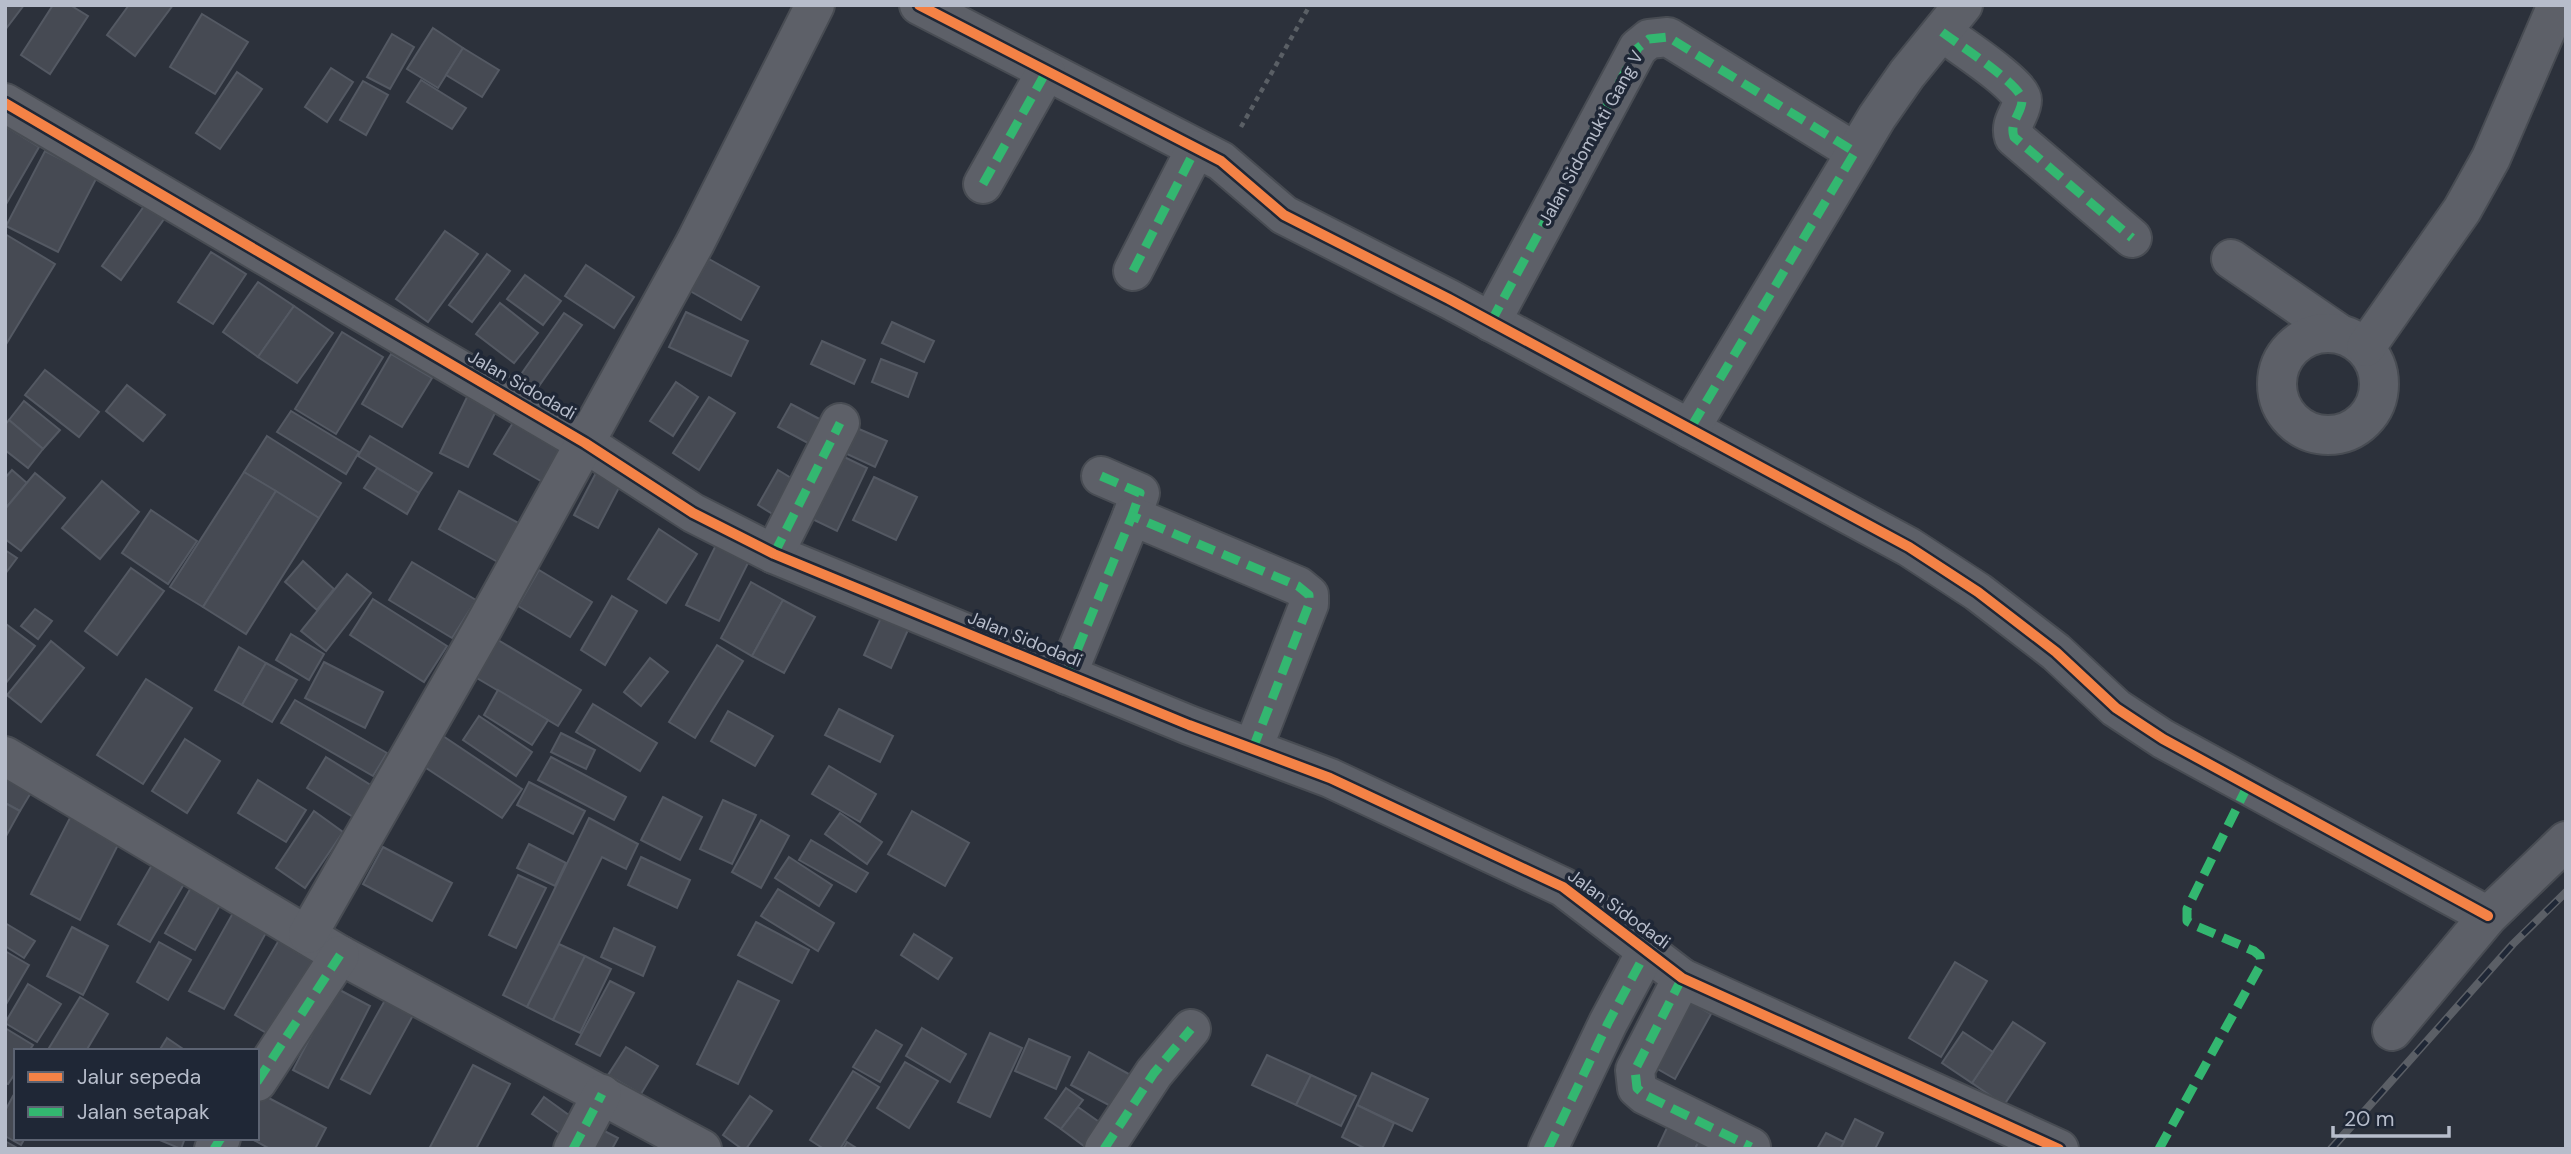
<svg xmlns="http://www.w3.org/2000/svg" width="2571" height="1154" viewBox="0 0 2571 1154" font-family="'DM Sans',sans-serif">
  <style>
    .building { fill: #464a53; stroke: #545963; stroke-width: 2 }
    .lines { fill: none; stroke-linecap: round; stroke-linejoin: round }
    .minor-casing { stroke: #484c53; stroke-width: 42 }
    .path { stroke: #5a5f65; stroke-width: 4.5; stroke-dasharray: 5 5; stroke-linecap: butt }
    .minor { stroke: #5d6068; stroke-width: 38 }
    .rail-casing { stroke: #5b5f66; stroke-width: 8 }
    .rail { stroke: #1f2736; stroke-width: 5; stroke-dasharray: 16; stroke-linecap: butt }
    .quiet { stroke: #33b770; stroke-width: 9; stroke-dasharray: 18 9; stroke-linecap: butt }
    .cycleway-casing { stroke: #1f2736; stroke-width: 15 }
    .cycleway { stroke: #f48246; stroke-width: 10 }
    .labels { text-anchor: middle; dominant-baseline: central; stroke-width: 7; stroke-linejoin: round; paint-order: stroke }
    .street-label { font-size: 18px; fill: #b7bdcb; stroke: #1f2736 }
  </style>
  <rect width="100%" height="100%" fill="#2c313b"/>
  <g class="building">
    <path d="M5 5H24L5 30Z"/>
    <path d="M53 5H70L88 16 50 74 21 55Z"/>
    <path d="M129 5H173L135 56 107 35Z"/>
    <path d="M202 14 248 42 215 94 170 67Z"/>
    <path d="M433 28 463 48 438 88 407 69Z"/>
    <path d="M392 34 414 47 390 89 367 77Z"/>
    <path d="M463 48 499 70 482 97 446 75Z"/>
    <path d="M331 68 353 82 327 122 305 107Z"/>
    <path d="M237 72 262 89 220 149 196 133Z"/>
    <path d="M421 80 466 108 452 129 407 102Z"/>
    <path d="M363 81 388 95 366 135 340 120Z"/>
    <path d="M5 126 39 147 5 206Z"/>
    <path d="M45 151 97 177 58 252 6 226Z"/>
    <path d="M149 199 169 212 121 280 102 266Z"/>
    <path d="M445 231 478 254 428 322 396 299Z"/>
    <path d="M5 234 55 264 5 346Z"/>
    <path d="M211 252 246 274 213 324 178 302Z"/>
    <path d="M487 254 510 271 472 322 449 305Z"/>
    <path d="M709 259 759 287 741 320 690 291Z"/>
    <path d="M586 265 634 297 614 328 565 296Z"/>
    <path d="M525 275 561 301 543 325 507 299Z"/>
    <path d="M258 282 294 306 258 357 223 332Z"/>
    <path d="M500 303 538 333 514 363 476 334Z"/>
    <path d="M294 306 333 333 297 383 258 357Z"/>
    <path d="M686 312 748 341 731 376 669 347Z"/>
    <path d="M564 313 582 325 534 393 517 380Z"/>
    <path d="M892 322 934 341 924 362 882 343Z"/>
    <path d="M342 332 383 357 336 434 295 409Z"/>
    <path d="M822 341 865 360 854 384 811 364Z"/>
    <path d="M391 354 432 378 402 427 362 404Z"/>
    <path d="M881 359 917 373 908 397 872 382Z"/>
    <path d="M45 370 99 412 79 437 25 395Z"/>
    <path d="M676 382 698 397 673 436 650 421Z"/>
    <path d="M127 385 165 415 143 441 106 411Z"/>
    <path d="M467 397 496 411 468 467 440 453Z"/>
    <path d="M709 397 735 413 699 470 673 453Z"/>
    <path d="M24 401 60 430 43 449 9 420Z"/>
    <path d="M791 404 829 424 817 448 778 427Z"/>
    <path d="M291 411 359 452 346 474 277 432Z"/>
    <path d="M520 411 571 441 546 484 494 454Z"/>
    <path d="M9 420 43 449 28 468 5 450V425Z"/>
    <path d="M845 423 887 441 875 467 834 448Z"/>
    <path d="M267 436 341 483 319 518 244 472Z"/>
    <path d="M370 436 432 473 419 493 358 456Z"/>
    <path d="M836 453 867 468 837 531 806 516Z"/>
    <path d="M600 465 624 478 598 528 574 515Z"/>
    <path d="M377 468 419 493 407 514 364 488Z"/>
    <path d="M12 470 27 483 5 509V478Z"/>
    <path d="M778 470 801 484 779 518 758 505Z"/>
    <path d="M244 472 276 491 203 607 170 587Z"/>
    <path d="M35 473 65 498 21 551 5 539V509Z"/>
    <path d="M874 477 917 497 896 540 853 520Z"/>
    <path d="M102 481 139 512 100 559 62 528Z"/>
    <path d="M276 491 319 518 246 634 203 607Z"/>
    <path d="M459 491 524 526 503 565 439 529Z"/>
    <path d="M151 510 197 541 168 584 122 553Z"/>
    <path d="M659 529 697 554 666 603 628 579Z"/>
    <path d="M716 545 749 561 719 621 686 605Z"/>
    <path d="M5 550 17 558 5 574Z"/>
    <path d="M303 561 334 589 317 610 285 582Z"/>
    <path d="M412 562 476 600 452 638 389 600Z"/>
    <path d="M131 568 164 591 117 655 85 631Z"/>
    <path d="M539 570 592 602 570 637 518 606Z"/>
    <path d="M347 574 371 593 326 651 301 631Z"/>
    <path d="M751 582 783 600 752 656 721 638Z"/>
    <path d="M612 596 637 611 605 665 581 650Z"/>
    <path d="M373 599 447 646 424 682 350 635Z"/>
    <path d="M783 600 815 617 784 673 752 656Z"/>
    <path d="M35 609 52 621 38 639 21 626Z"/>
    <path d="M885 609 912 621 891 668 864 655Z"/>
    <path d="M6 624 35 646 5 684V625Z"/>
    <path d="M291 634 324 654 309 680 276 660Z"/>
    <path d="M498 640 581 690 558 726 475 677Z"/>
    <path d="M51 641 84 668 41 722 7 695Z"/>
    <path d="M717 645 743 661 695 738 669 722Z"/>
    <path d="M239 647 266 663 242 705 215 690Z"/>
    <path d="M650 658 668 672 641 706 624 692Z"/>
    <path d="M324 662 383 692 365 728 305 698Z"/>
    <path d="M266 663 297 680 272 722 242 705Z"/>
    <path d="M146 679 192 708 143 784 97 755Z"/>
    <path d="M498 690 548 720 532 745 484 715Z"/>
    <path d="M295 700 387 753 373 776 281 723Z"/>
    <path d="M593 704 657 743 640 771 576 732Z"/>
    <path d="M839 709 893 736 880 762 825 735Z"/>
    <path d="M728 711 773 736 755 766 711 741Z"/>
    <path d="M479 716 532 752 516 776 463 740Z"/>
    <path d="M561 733 595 750 586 769 551 752Z"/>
    <path d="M440 734 522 789 502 818 420 764Z"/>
    <path d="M185 739 220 761 187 813 152 791Z"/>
    <path d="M326 757 377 789 358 820 307 788Z"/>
    <path d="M551 757 626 797 614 820 538 780Z"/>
    <path d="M5 763 38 781 20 811 5 803Z"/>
    <path d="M829 766 876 794 860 822 812 794Z"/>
    <path d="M258 780 306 810 286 842 238 813Z"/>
    <path d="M529 782 585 811 573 834 517 805Z"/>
    <path d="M663 797 702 817 680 860 641 840Z"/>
    <path d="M723 800 756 815 732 864 700 849Z"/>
    <path d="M5 803 20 811 5 838Z"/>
    <path d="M74 810 123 835 80 920 31 894Z"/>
    <path d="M314 811 343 832 305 888 276 868Z"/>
    <path d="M912 811 969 843 945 886 888 854Z"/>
    <path d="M840 813 882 842 867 864 825 834Z"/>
    <path d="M589 818 638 844 626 869 602 857 527 1007 503 995Z"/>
    <path d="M761 820 789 836 761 888 732 872Z"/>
    <path d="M811 840 868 873 856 892 799 860Z"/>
    <path d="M529 844 566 863 555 886 517 868Z"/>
    <path d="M383 847 452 883 432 921 363 884Z"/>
    <path d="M641 857 690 880 677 908 628 885Z"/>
    <path d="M789 857 832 885 819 906 775 878Z"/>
    <path d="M156 858 188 877 150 942 118 924Z"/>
    <path d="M518 875 546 888 516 948 489 935Z"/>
    <path d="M197 877 227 893 195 950 165 933Z"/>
    <path d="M778 889 834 923 818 951 761 916Z"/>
    <path d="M233 913 267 931 224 1009 189 991Z"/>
    <path d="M756 922 809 950 792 983 738 955Z"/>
    <path d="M5 923 35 941 24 958 5 946Z"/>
    <path d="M72 927 108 946 83 995 47 976Z"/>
    <path d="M614 928 655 947 643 976 601 957Z"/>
    <path d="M914 934 952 958 938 979 901 955Z"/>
    <path d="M279 940 326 967 282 1042 235 1015Z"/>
    <path d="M159 942 191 960 168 1000 137 982Z"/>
    <path d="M559 944 585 956 553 1020 527 1007Z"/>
    <path d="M5 951 29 965 5 1006Z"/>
    <path d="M585 956 611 969 580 1033 553 1020Z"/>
    <path d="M1955 962 1987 981 1941 1057 1909 1038Z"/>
    <path d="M610 981 634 993 600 1056 576 1044Z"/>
    <path d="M738 981 779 1001 738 1084 697 1064Z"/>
    <path d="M28 984 61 1004 37 1042 5 1023Z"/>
    <path d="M336 988 370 1006 328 1088 293 1070Z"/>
    <path d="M389 993 417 1008 370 1094 341 1079Z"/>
    <path d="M1677 995 1711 1014 1675 1079 1642 1060Z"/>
    <path d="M80 997 108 1014 86 1051H54L49 1048Z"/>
    <path d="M2013 1022 2045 1043 2004 1105 1972 1083Z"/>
    <path d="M5 1028 33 1045 29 1051H16V1072L8 1084 5 1083Z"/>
    <path d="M922 1028 966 1054 950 1082 906 1056Z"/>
    <path d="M876 1030 902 1045 880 1082 853 1067Z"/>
    <path d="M1963 1032 1993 1052 1972 1083 1942 1063Z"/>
    <path d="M990 1033 1022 1048 990 1117 958 1102Z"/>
    <path d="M167 1038 186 1051H159Z"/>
    <path d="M1029 1039 1070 1057 1056 1089 1015 1071Z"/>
    <path d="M626 1047 658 1066 641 1094 608 1075Z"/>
    <path d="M1089 1052 1136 1078 1118 1110 1071 1085Z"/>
    <path d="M1267 1055 1311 1075 1296 1105 1252 1085Z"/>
    <path d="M905 1062 938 1081 909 1128 877 1108Z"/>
    <path d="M473 1065 510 1084 476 1149H429Z"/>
    <path d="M853 1071 879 1087 840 1149H824L810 1140Z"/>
    <path d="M1372 1073 1428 1099 1412 1131 1357 1105Z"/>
    <path d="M1311 1075 1356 1096 1341 1126 1296 1105Z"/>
    <path d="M1066 1088 1083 1100 1061 1129 1045 1118Z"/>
    <path d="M263 1095 326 1128 315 1149H270L250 1138H257V1106Z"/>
    <path d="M13 1096 16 1098V1138H25L21 1145 5 1136V1111Z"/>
    <path d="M750 1096 772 1111 746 1149H742L723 1135Z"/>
    <path d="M544 1097 577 1121 565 1137 532 1114Z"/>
    <path d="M1357 1105 1394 1123 1382 1149H1366L1342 1137Z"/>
    <path d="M1078 1107 1112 1131 1088 1149 1061 1129Z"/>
    <path d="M1671 1119 1702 1134 1695 1149H1657Z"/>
    <path d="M1855 1119 1883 1133 1875 1149H1840Z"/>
    <path d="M591 1124 618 1138 612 1149H579Z"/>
    <path d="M1826 1133 1844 1142 1840 1149H1817Z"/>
    <path d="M1702 1134 1734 1149H1695Z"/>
    <path d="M155 1138H185L181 1149Z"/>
    <path d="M5 1141 19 1149H5Z"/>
    <path d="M847 1142 858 1149H843Z"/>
  </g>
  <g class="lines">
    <g class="minor-casing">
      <g id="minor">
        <path d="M919 5 1221 161 1284 215 1449 299 1909 547 1978 592 2056 652 2116 708 2163 739 2488 916"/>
        <path d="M1942 32C1955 42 2022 85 2022 100 2022 113 2009 122 2014 137L2132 238"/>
        <path d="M5 103 585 443 693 513 774 554 1189 725 1330 778 1563 887 1682 978 2059 1149"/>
        <path d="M983 184 1046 72"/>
        <path d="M2231 259 2337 332"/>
        <path d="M1133 271 1195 150"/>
        <path d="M1491 322 1638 48 1649 39 1668 37 1855 152"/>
        <circle cx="2328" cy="384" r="51"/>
        <path d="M2366 347 2462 210 2491 158 2557 5"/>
        <path d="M1690 429 1877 117 1907 74 1963 5"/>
        <path d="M1101 476 1140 493 1132 516"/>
        <path d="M774 554 840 423"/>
        <path d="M1067 675 1132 516 1298 586 1309 595V604L1253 748"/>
        <path d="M5 756 340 955 702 1149"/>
        <path d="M308 934 484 626 695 243 815 5"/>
        <path d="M1682 978 1635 1070 1637 1088 1645 1095 1751 1147"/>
        <path d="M2392 1031 2488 916 2566 841"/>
        <path d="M257 1082 340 955"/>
        <path d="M214 1149 221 1138"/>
        <path d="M573 1149 602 1094"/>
        <path d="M1104 1149 1154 1073 1191 1029"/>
        <path d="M1548 1149 1608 1023 1647 950"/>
      </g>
    </g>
    <path class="path" d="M1241 127 1310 5"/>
    <use href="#minor" class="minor"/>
    <g class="rail-casing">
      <path id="rail" d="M2331 1149 2513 944 2566 892"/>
    </g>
    <use href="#rail" class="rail"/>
    <g class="quiet">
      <path d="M1942 32C1955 42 2022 85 2022 100 2022 113 2009 122 2014 137L2132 238"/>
      <path d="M983 184 1046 72"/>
      <path d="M1133 271 1195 150"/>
      <path d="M1491 322 1638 48 1649 39 1668 37 1855 152 1690 429"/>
      <path d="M1101 476 1140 493 1132 516"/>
      <path d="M774 554 840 423"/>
      <path d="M1067 675 1132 516 1298 586 1309 595V604L1253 748"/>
      <path d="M1682 978 1635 1070 1637 1088 1645 1095 1751 1147"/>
      <path d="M257 1082 340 955"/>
      <path d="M214 1149 221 1138"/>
      <path d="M573 1149 602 1094"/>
      <path d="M1104 1149 1154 1073 1191 1029"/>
      <path d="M1548 1149 1608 1023 1647 950"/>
      <path d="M2159 1149 2261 964 2260 956 2254 951 2194 925 2187 921V909L2248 785"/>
    </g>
    <g class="cycleway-casing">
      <g id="cycleway">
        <path d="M919 5 1221 161 1284 215 1449 299 1909 547 1978 592 2056 652 2116 708 2163 739 2488 916"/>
        <path d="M5 103 585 443 693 513 774 554 1189 725 1330 778 1563 887 1682 978 2059 1149"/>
      </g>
    </g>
    <use href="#cycleway" class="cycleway"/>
  </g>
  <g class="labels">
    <g class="street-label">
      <text transform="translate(1591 138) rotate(-61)">Jalan Sidomukti Gang V</text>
      <text transform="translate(522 385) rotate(30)">Jalan Sidodadi</text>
      <text transform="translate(1025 639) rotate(22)">Jalan Sidodadi</text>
      <text transform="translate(1619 909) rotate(36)">Jalan Sidodadi</text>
    </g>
  </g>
  <rect width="2571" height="1154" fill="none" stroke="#b7bdcb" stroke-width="14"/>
  <rect x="14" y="1049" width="245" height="91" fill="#1f2736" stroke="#5c6372" stroke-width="2"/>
  <rect x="28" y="1072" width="35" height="10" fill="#f48246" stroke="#5c6372" stroke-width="2"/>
  <text x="77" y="1084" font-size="21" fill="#b7bdcb">Jalur sepeda</text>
  <rect x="28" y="1107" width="35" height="10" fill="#33b770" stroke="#5c6372" stroke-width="2"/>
  <text x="77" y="1119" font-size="21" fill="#b7bdcb">Jalan setapak</text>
  <path d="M2333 1126v10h116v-10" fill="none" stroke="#b7bdcb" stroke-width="3.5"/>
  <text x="2344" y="1126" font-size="21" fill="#b7bdcb" stroke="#1f2736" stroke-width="5" paint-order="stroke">20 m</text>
</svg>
